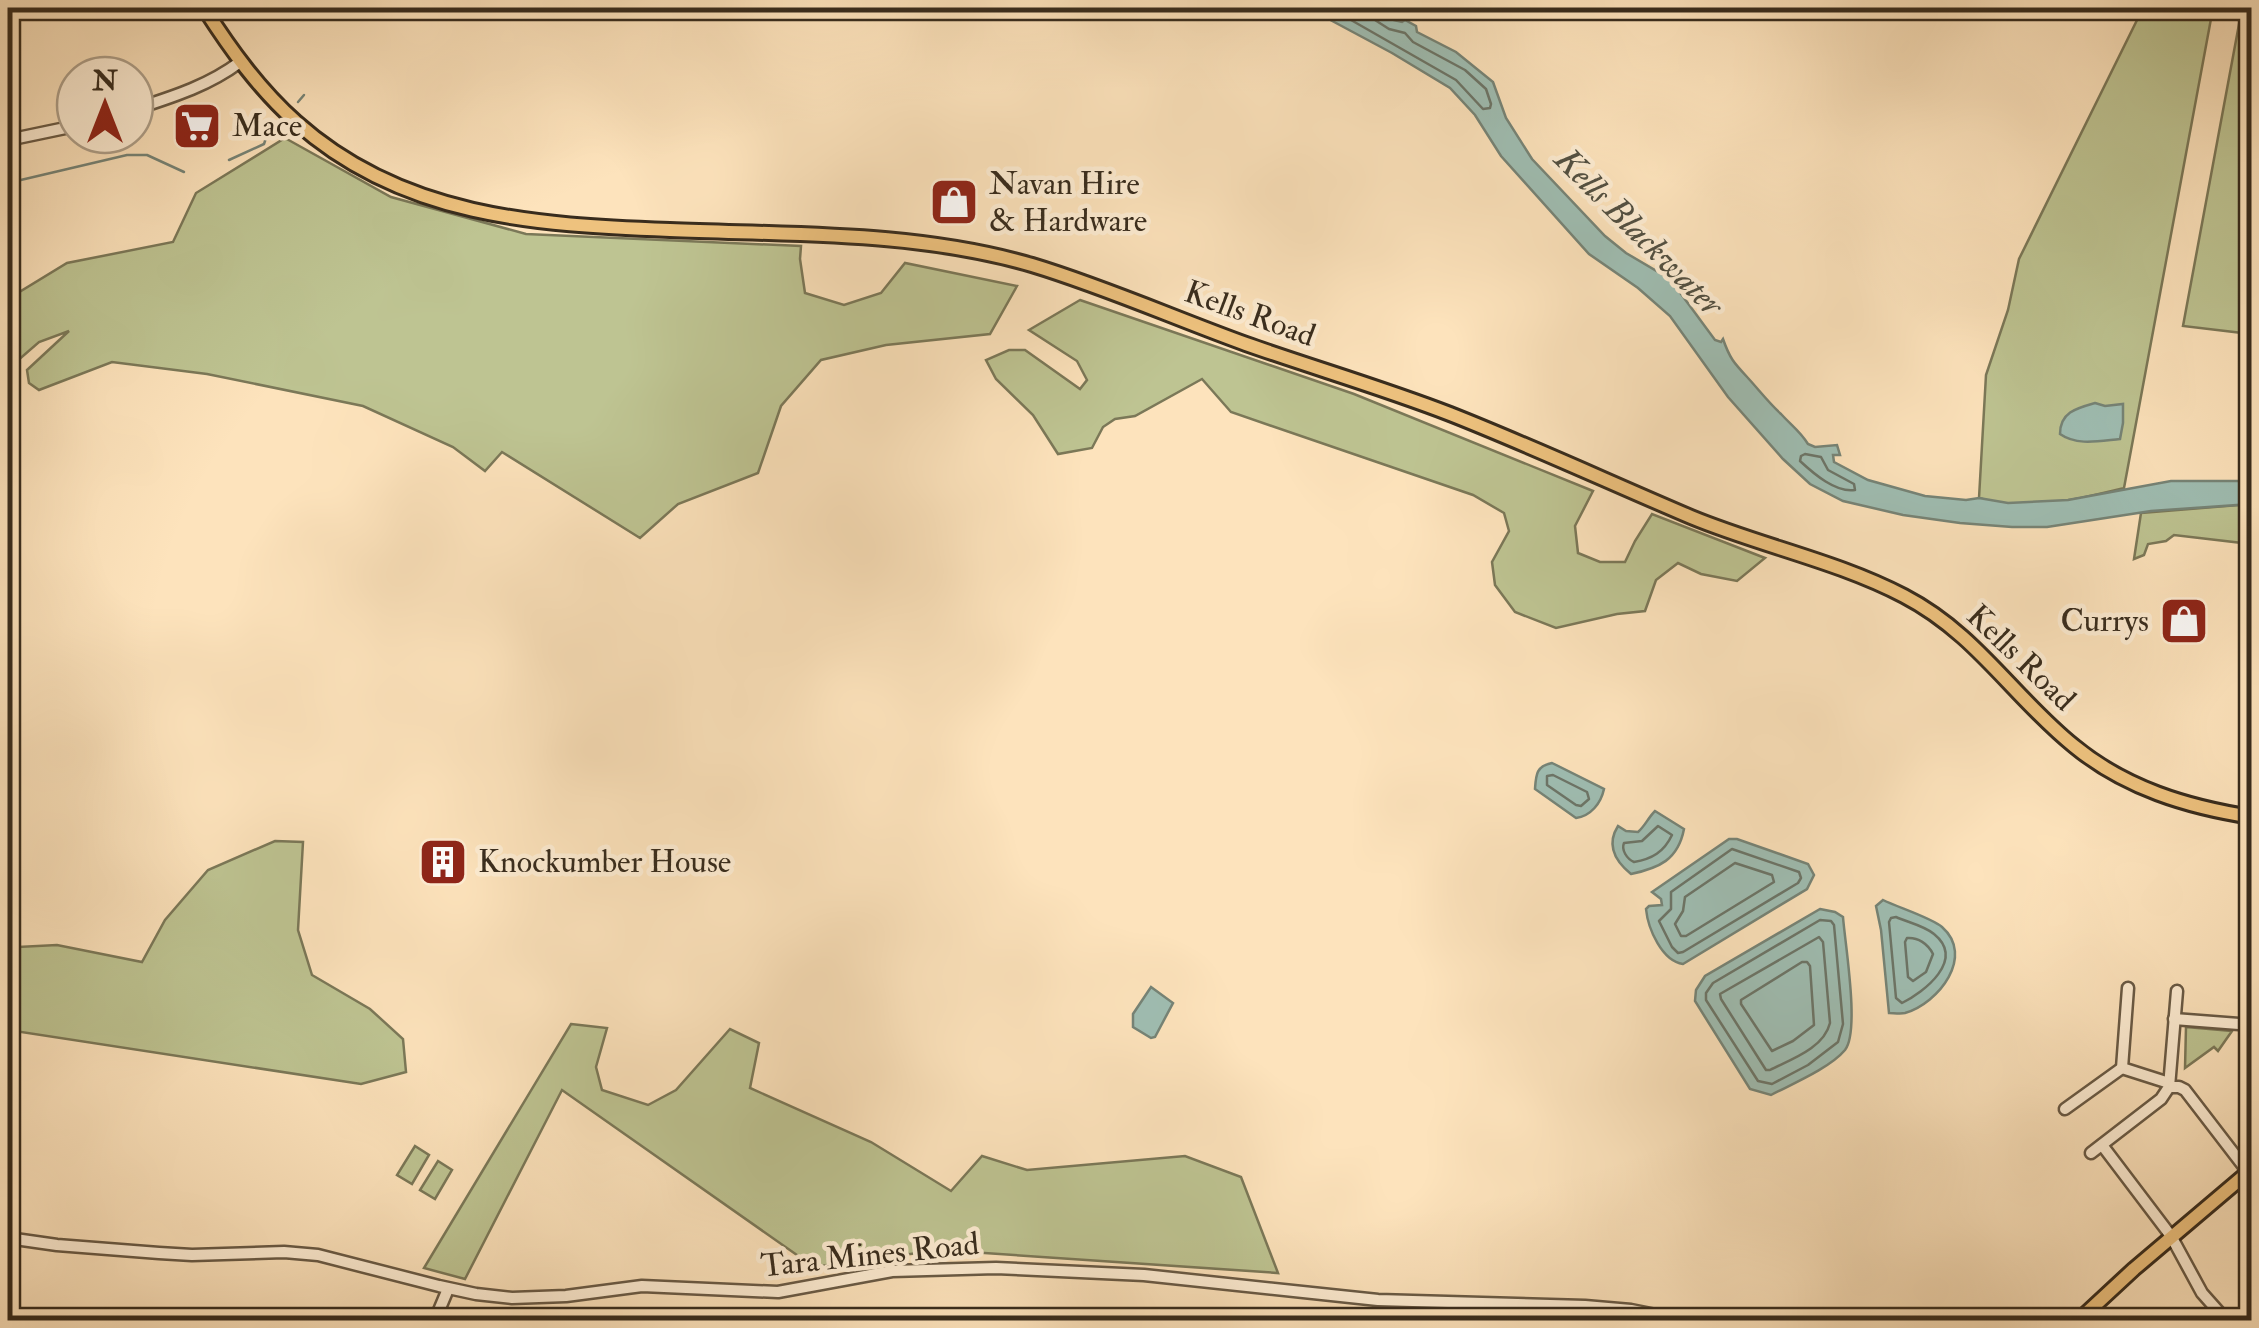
<svg xmlns="http://www.w3.org/2000/svg" width="2259" height="1328" viewBox="0 0 2259 1328" font-family="'IM FELL Double Pica',serif">
  <style>
    .green { fill: #bec492; stroke: #7b7858; stroke-width: 2.5 }
    .water { fill: #9fbeb3; stroke: #768477; stroke-width: 2.5 }
    .lines { fill: none; stroke-linecap: round; stroke-linejoin: round }
    .shore { stroke: #6c7568; stroke-width: 2.5 }
    .stream { stroke: #768477; stroke-width: 2.5 }
    .minor-casing { stroke: #695a45; stroke-width: 15 }
    .major-casing { stroke: #382c1d; stroke-width: 18 }
    .minor { stroke: #feedd3; stroke-width: 10 }
    .major { stroke: #eec27e; stroke-width: 12 }
    .labels { text-anchor: middle; dominant-baseline: central; stroke-width: 9; stroke-linejoin: round; paint-order: stroke }
    .poi-label { font-size: 32px; fill: #382c1d; stroke: #feedd3; text-anchor: start }
    .street-label { font-size: 32px; fill: #382c1d; stroke: #feedd3 }
    .water-label { font-size: 35px; font-style: italic; fill: #525042; stroke: #feedd3 }
  </style>
  <rect width="100%" height="100%" fill="#fde3bc"/>
  <filter id="stains"><feTurbulence type="fractalNoise" baseFrequency=".002" numOctaves="4"/><feColorMatrix values="0 0 0 0 .2 0 0 0 0 .09 0 0 0 0 .02 0 0 0 .5 -.17"/></filter>
  <radialGradient id="worn" r=".72"><stop offset=".6" stop-color="#630" stop-opacity="0"/><stop offset="1" stop-color="#630" stop-opacity=".3"/></radialGradient>
  <g class="green">
    <path d="M2143 8H2213L2124 488C2079 499 2025 513 1979 498L1986 375 2008 310 2019 259Z"/>
    <path d="M2242 8H2252L2251 334 2183 326Z"/>
    <path d="M285 138 391 197 526 234 801 246 800 259 805 293 844 305 881 293 905 263 1017 286 990 334 886 345 821 360 781 406 758 473 678 504 640 538 502 452 485 471 453 447 363 406 207 374 112 362 39 390 29 383 27 370 69 331 39 342 8 369V299L67 263 173 242 196 193Z"/>
    <path d="M1080 300 1354 394 1593 491 1575 526 1578 553 1600 562H1625L1635 541 1652 514 1765 558 1737 581 1701 574 1678 563 1656 580 1645 611 1617 614 1556 628 1515 612 1495 585 1492 562 1509 531 1504 513 1473 495 1231 412 1202 379 1135 416 1115 419 1103 427 1092 448 1058 454 1033 415 996 379 986 360 1009 350H1025L1080 389 1087 380 1077 361 1029 330Z"/>
    <path d="M2251 504V544L2174 535 2166 541 2148 544 2144 555 2134 559 2141 513Z"/>
    <path d="M275 841 303 842 298 930 312 975 370 1009 403 1039 406 1072 361 1084 8 1030V938L18 947 57 945 142 962 165 920 208 870Z"/>
    <path d="M571 1024 607 1028 596 1067 602 1090 648 1105 676 1090 730 1029 759 1043 750 1088 871 1142 951 1191 982 1156 1027 1170 1185 1156 1241 1177 1278 1273 940 1250 814 1267 562 1090 465 1279 424 1268Z"/>
    <path d="M2186 1027 2232 1031 2218 1051 2214 1047 2185 1068Z"/>
    <path d="M415 1146 429 1155 412 1184 397 1175Z"/>
    <path d="M438 1161 452 1170 435 1199 420 1190Z"/>
  </g>
  <g class="water">
    <path d="M1308 8H1370L1387 13 1394 20 1402 22 1405 20 1416 26 1417 32 1456 52 1493 82 1506 118 1532 159 1605 236 1626 253 1670 279 1715 340 1721 342 1723 339C1730 359 1734 363 1748 378 1759 390 1769 403 1781 414 1790 424 1801 432 1808 444L1815 447 1837 445 1840 455H1833L1834 462 1868 480 1925 496 1966 500 1979 498 2008 503 2068 500 2171 481H2251V504L2151 511 2047 527H2012L1960 523 1903 515 1843 501 1810 484 1783 459 1728 397 1670 316 1638 288 1589 254 1501 156 1475 115 1450 88 1392 53Z"/>
    <path d="M2095 403 2105 406 2123 404V423L2120 439C2099 441 2077 446 2060 434 2060 412 2077 408 2095 403Z"/>
    <path d="M1552 763 1604 789C1601 803 1591 816 1576 818L1535 789C1536 775 1536 766 1552 763Z"/>
    <path d="M1655 811 1684 829C1678 860 1659 868 1631 874 1615 861 1606 845 1618 826L1626 831 1638 832C1645 826 1648 818 1655 811Z"/>
    <path d="M1729 839H1737L1808 864 1814 875 1807 889 1683 964C1662 961 1648 929 1646 909L1649 906 1662 905 1661 899 1652 892Z"/>
    <path d="M1883 900C1897 907 1932 918 1942 927 1975 956 1939 1003 1905 1013 1901 1014 1893 1013 1889 1013L1881 930 1876 906Z"/>
    <path d="M1820 909 1835 912 1843 917C1845 944 1860 1031 1845 1050 1830 1068 1792 1084 1771 1095L1750 1089 1695 1001 1696 990 1705 976Z"/>
    <path d="M1151 987 1173 1003 1155 1037 1151 1038 1133 1027V1014Z"/>
  </g>
  <g class="lines">
    <g class="shore">
      <path d="M1330 8 1456 80 1483 109 1490 108 1491 104 1486 89 1465 70 1413 42 1405 33 1389 29 1375 20 1370 14V8"/>
      <path d="M1805 454 1821 457 1828 470 1854 484 1855 490C1836 493 1814 474 1800 461L1801 456Z"/>
      <path d="M1553 775 1587 792 1589 799 1581 806 1576 805 1547 785V776Z"/>
      <path d="M1658 826 1672 835C1664 852 1652 859 1634 862 1627 859 1621 850 1624 843L1642 841Z"/>
      <path d="M1732 849 1799 872 1801 878 1798 883 1683 952 1678 953 1672 947 1659 921 1671 909V892Z"/>
      <path d="M1735 863 1772 875 1774 882 1686 936H1681L1675 924 1683 911 1685 897Z"/>
      <path d="M1896 917C1907 922 1925 926 1934 934 1966 960 1924 992 1902 1003L1896 998 1889 922 1891 918Z"/>
      <path d="M1820 920 1831 921 1834 925 1843 1024 1838 1042 1808 1065 1772 1084 1758 1081 1706 1000V993L1713 983Z"/>
      <path d="M1819 937 1823 942 1830 1023C1824 1048 1792 1059 1770 1070H1766L1721 999 1720 994Z"/>
      <path d="M1907 938C1918 937 1928 944 1933 954L1926 972 1913 981 1908 977 1905 942Z"/>
      <path d="M1802 962H1807L1810 966 1814 1025 1793 1041 1772 1051 1741 1004V1000Z"/>
    </g>
    <g class="stream">
      <path d="M298 102 304 95"/>
      <path d="M229 160 264 144 267 135"/>
      <path d="M8 183 127 155H147L184 172"/>
    </g>
    <g class="minor-casing">
      <g id="minor">
        <path d="M135 109C172 97 208 86 240 62"/>
        <path d="M8 140 75 126"/>
        <path d="M2128 988 2122 1068 2169 1083"/>
        <path d="M2177 991 2169 1087H2179L2185 1090 2248 1172"/>
        <path d="M2174 1019 2252 1025"/>
        <path d="M2065 1109 2122 1068"/>
        <path d="M2102 1145 2171 1236 2202 1293 2226 1320"/>
        <path d="M2091 1153 2161 1099 2169 1087"/>
        <path d="M8 1238 57 1245 159 1253 192 1255 284 1252 318 1255 439 1286 476 1294 512 1298 566 1296 642 1286 778 1292 892 1271 996 1268 1144 1275 1378 1300 1585 1306 1631 1310 1681 1320"/>
        <path d="M435 1320 448 1289"/>
      </g>
    </g>
    <g class="major-casing">
      <g id="major">
        <path d="M204 8C231 50 259 89 296 122 402 217 536 225 670 230 791 235 915 231 1032 265 1105 287 1174 318 1246 344 1314 368 1383 388 1450 414 1531 446 1611 483 1691 517 1761 546 1837 561 1904 596 1977 634 2013 697 2074 746 2125 788 2187 807 2252 817"/>
        <path d="M2079 1320 2134 1269 2252 1169"/>
      </g>
    </g>
    <use href="#minor" class="minor"/>
    <use href="#major" class="major"/>
  </g>
  <defs>
    <g id="supermarket-square" transform="scale(2.5)"><rect x="-9" y="-9" width="18" height="18" rx="4" fill="#8f2418" stroke="#feedd3"/><path d="M-6-5.5h2.5l.6 2H6L4.5 2H-2.5L-4.4-4H-6ZM-1.5 3.2a1.3 1.3 0 1 0 .1 0ZM3 3.2a1.3 1.3 0 1 0 .1 0Z" fill="#fff"/></g>
    <g id="shop-square" transform="scale(2.5)"><rect x="-9" y="-9" width="18" height="18" rx="4" fill="#8f2418" stroke="#feedd3"/><path d="M-5-2.5h2.3a2.7 3.5 0 0 1 5.4 0H5L5.5 6h-11ZM-1.5-2.5h3a1.5 2.3 0 0 0-3 0Z" fill="#fff"/></g>
    <g id="building-square" transform="scale(2.5)"><rect x="-9" y="-9" width="18" height="18" rx="4" fill="#8f2418" stroke="#feedd3"/><path d="M-4-6H4V6H1V3H-1V6H-4ZM-2.5-4.3h1.7v1.8h-1.7ZM.8-4.3h1.7v1.8H.8ZM-2.5-1h1.7V.8h-1.7ZM.8-1h1.7V.8H.8Z" fill="#fff"/></g>
  </defs>
  <g fill-rule="evenodd">
    <use href="#supermarket-square" x="197" y="126"/>
    <use href="#shop-square" x="954" y="202"/>
    <use href="#shop-square" x="2184" y="621"/>
    <use href="#building-square" x="443" y="862"/>
  </g>
  <g class="labels">
    <g class="poi-label">
      <text x="232" y="126">Mace</text>
      <text x="989" y="184">Navan Hire<tspan x="989" dy="37">&amp; Hardware</tspan></text>
      <text x="2149" y="621" text-anchor="end">Currys</text>
      <text x="478" y="862">Knockumber House</text>
    </g>
    <g class="street-label">
      <text transform="translate(1250 314) rotate(20)">Kells Road</text>
      <text transform="translate(2021 658) rotate(44)">Kells Road</text>
      <text transform="translate(870 1255) rotate(-6)">Tara Mines Road</text>
    </g>
    <g class="water-label">
      <text transform="translate(1639 232) rotate(45)">Kells Blackwater</text>
    </g>
  </g>
  <rect width="2259" height="1328" fill="none" stroke="#fde3bc" stroke-width="40"/>
  <rect x="10" y="10" width="2239" height="1308" fill="none" stroke="#382c1d" stroke-width="5"/>
  <rect x="20" y="20" width="2219" height="1288" fill="none" stroke="#382c1d" stroke-width="2.5"/>
  <g transform="translate(105 105)"><circle r="48" fill="#feedd3" stroke="#afa08a" stroke-width="2.5"/>
  <path d="M0-8L18 38L0 25L-18 38Z" fill="#8f2418"/>
  <text y="-15" font-size="28" font-weight="bold" text-anchor="middle" fill="#382c1d">N</text>
  </g>
  <rect width="100%" height="100%" filter="url(#stains)"/>
  <rect width="100%" height="100%" fill="url(#worn)"/>
</svg>
